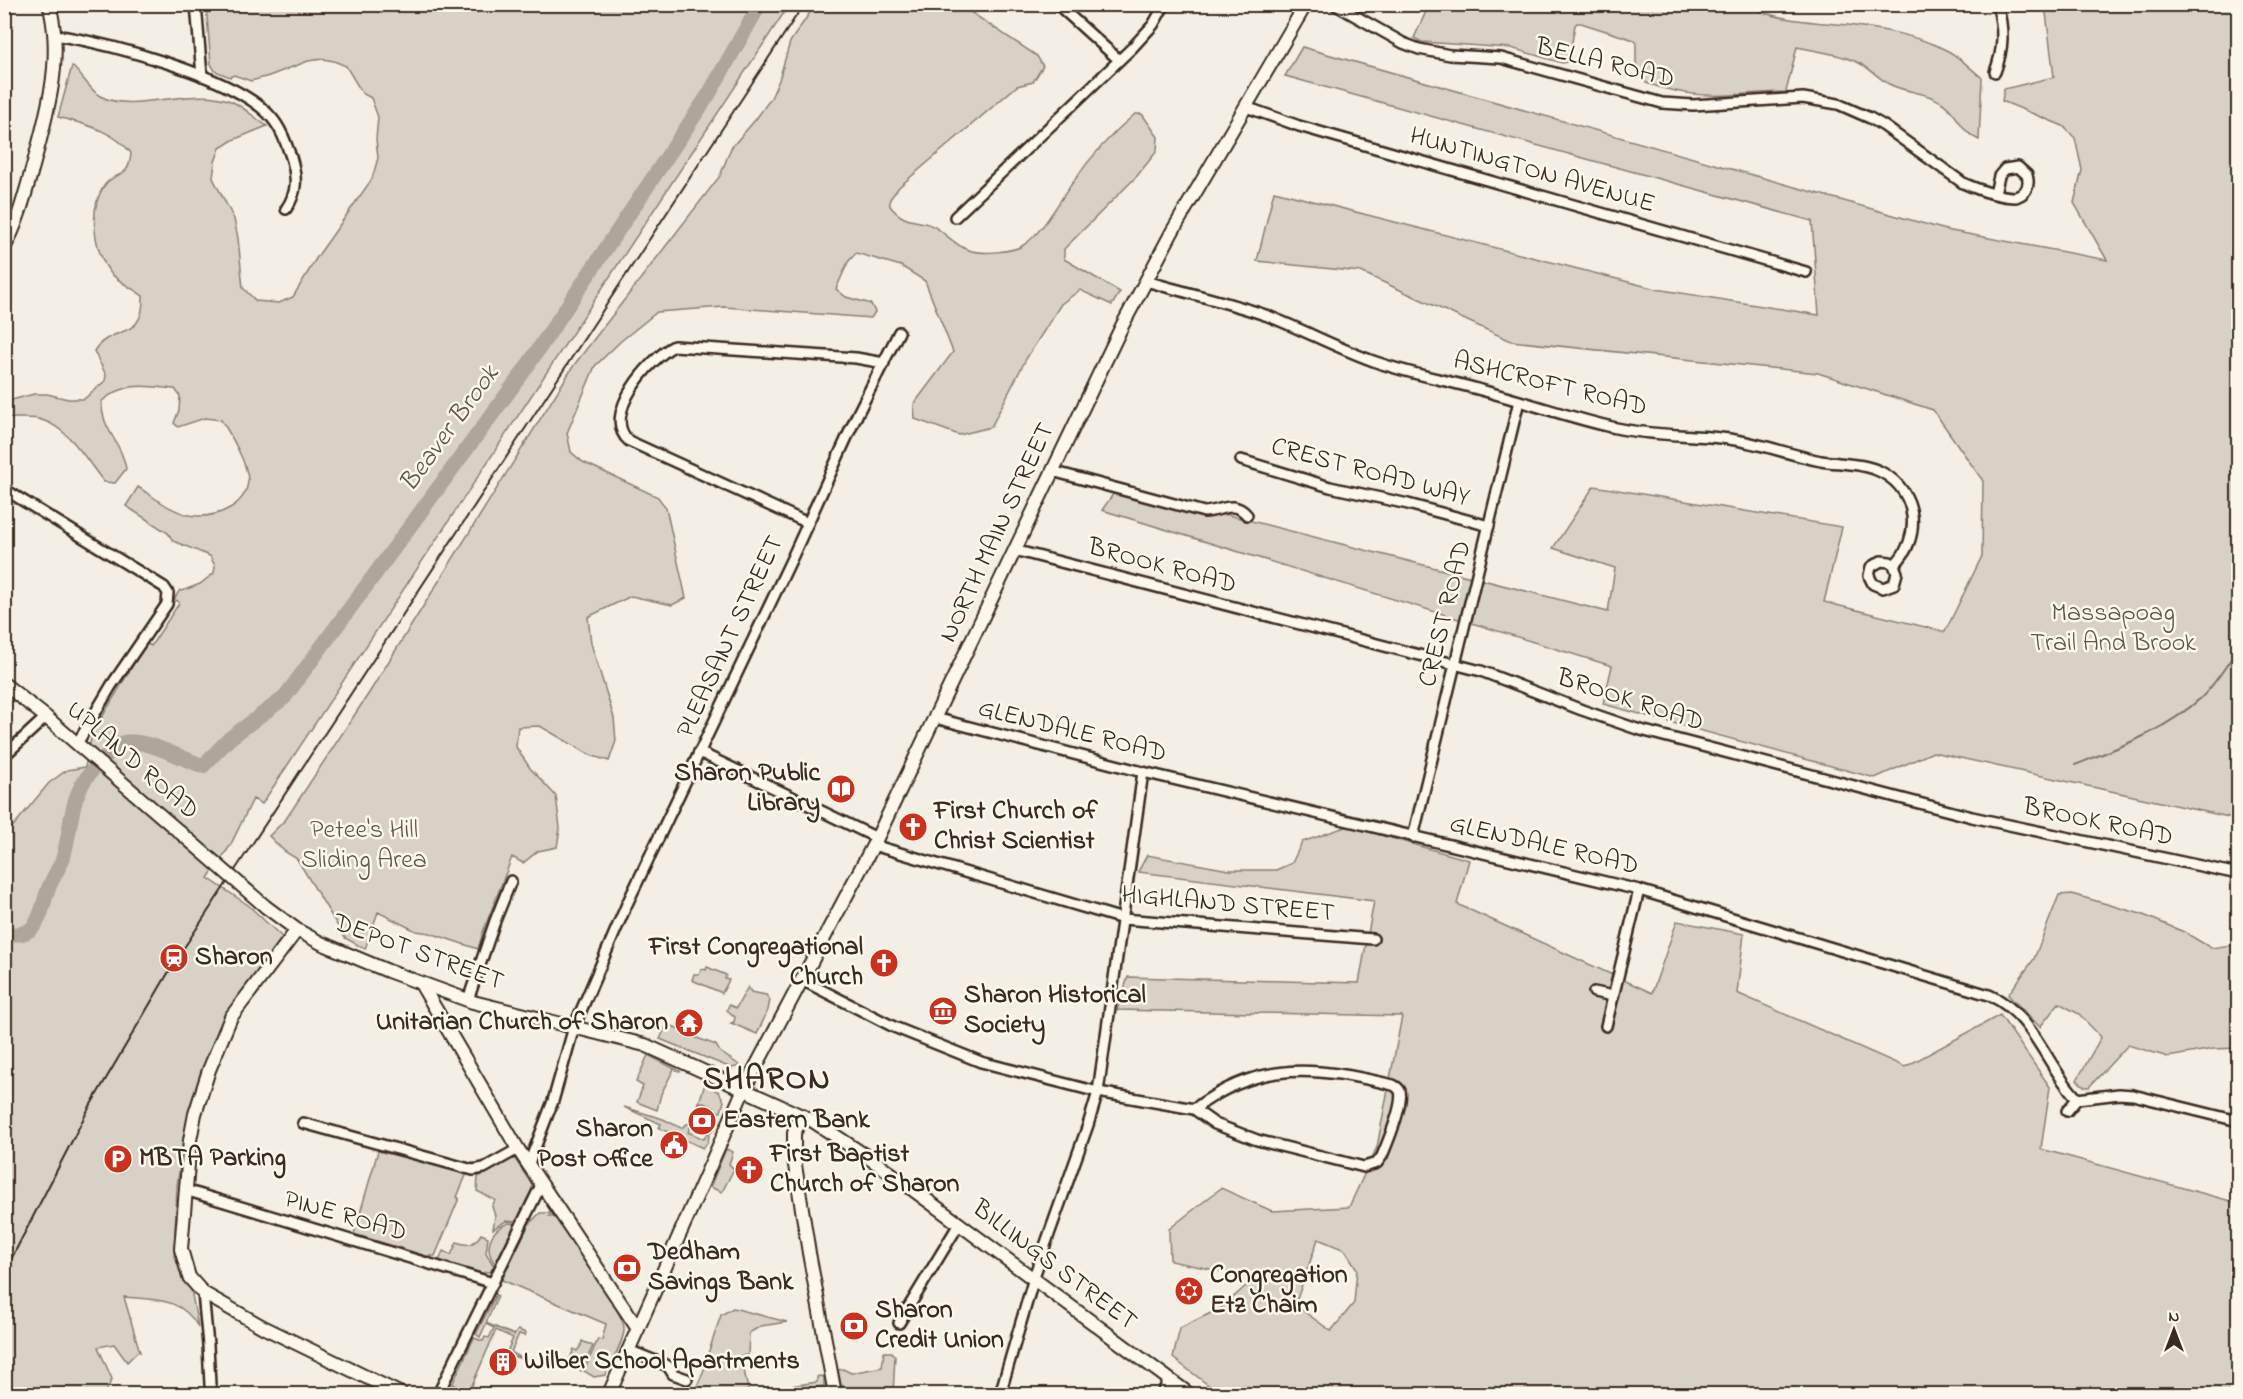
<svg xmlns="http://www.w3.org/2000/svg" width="2243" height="1399" viewBox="0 0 2243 1399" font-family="'Indie Flower',sans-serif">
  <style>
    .green { fill: #d8d1c6; stroke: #8a7e72; stroke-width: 1.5; fill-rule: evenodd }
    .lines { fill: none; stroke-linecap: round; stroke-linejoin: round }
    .stream { stroke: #817468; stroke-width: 2 }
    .river { stroke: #afa69a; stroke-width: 15 }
    .street-casing { stroke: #3b2a1e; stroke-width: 14 }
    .secondary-casing { stroke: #3b2a1e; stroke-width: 16 }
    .street { stroke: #fbf7ec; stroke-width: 9 }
    .secondary { stroke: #fbf7ec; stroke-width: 12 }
    .rail { stroke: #3b2a1e; stroke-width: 2 }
    .secondary-bridge-casing { stroke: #3b2a1e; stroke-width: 16; stroke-linecap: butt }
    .secondary-bridge { stroke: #fbf7ec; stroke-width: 12 }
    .labels { text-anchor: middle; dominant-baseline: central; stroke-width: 5; stroke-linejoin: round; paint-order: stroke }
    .street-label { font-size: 26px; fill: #3b2a1e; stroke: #fbf7ec }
    .park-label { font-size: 26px; fill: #625448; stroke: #fbf7ec }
    .poi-label { font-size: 26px; font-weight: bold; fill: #3b2a1e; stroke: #fbf7ec; text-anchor: start }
    .water-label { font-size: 27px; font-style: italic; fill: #645549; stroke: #fbf7ec }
    .district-label { font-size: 32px; font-weight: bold; letter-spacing: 1.5px; fill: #3b2a1e; stroke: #fbf7ec }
  </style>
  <rect width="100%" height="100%" fill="#f3efe4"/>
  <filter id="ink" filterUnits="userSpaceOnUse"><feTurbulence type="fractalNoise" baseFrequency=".0167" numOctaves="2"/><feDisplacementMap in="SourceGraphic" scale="12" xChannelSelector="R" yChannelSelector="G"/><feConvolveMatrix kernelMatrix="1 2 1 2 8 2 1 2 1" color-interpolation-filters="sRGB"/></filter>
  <g filter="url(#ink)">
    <g class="green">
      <path d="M922 4 925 7 928 5H960L1037 56 1043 66 1033 82 1017 86 899 187 890 199V206C908 228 919 216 938 229 949 237 959 248 972 251 983 254 1012 252 1022 246 1042 234 1059 201 1073 182 1090 158 1112 133 1135 114H1142L1158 137 1157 151 1137 176 1064 249V259L1120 292 1112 305 1080 290 1061 304 1026 359 991 427 959 435 915 419 914 404 953 352 925 281 901 266 856 253 848 262 836 289 846 297 871 304 875 312 871 318 724 307 657 312 621 341 595 366 567 433 571 452 583 462 658 497 666 508 686 598 672 605 631 596 588 617 591 643 614 718 616 741 609 761 590 755 540 726 518 727 516 747 530 768 556 796 560 828 557 847 538 851 523 863 512 857 483 932 478 949 430 933 416 931 378 912 365 949 345 938 297 859 284 851 269 836 286 819 369 693 574 365 720 176 731 148 756 119 771 98 779 80 790 42 815 5Z"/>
      <path d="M206 5H789L262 804 253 799 230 846 208 878 248 905 282 937 224 1021 185 1134 177 1186 174 1255 183 1277 191 1289 198 1327C182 1297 154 1300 124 1297L140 1352 138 1351 127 1362 114 1344 98 1347 112 1379 105 1394H5V836L49 783 67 770 85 767 92 734 146 643 151 646 178 605 179 602 174 599 180 590 182 591 200 584 214 573 215 566 210 556 173 541 168 533 126 506 138 487C155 498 176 515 196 516 219 517 247 505 248 480 248 465 230 433 221 420L205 418 178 427 174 423 179 410 180 396 175 389C145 386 127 381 102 401 100 428 122 442 126 469L115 483 104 482C86 460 70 429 42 420 32 416 16 419 5 418L4 402 34 394H47L68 399H84L105 381 106 375 94 351C112 323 144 343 143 296 135 290 114 279 109 271 94 249 88 210 104 186 115 170 129 181 131 153 113 130 84 124 58 117L72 66C81 74 91 91 100 96 134 115 195 84 233 102 245 108 256 119 267 126L233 140 220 148 215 162 213 178 234 219 238 238 243 288 256 301 279 303 293 297 317 257 372 179 378 158 376 139 378 117 371 98 362 93 346 66 334 61 323 59 308 61 269 76 251 81 234 75 230 77 215 71 211 64Z"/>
      <path d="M1429 5H1745C1777 21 1813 22 1848 25 1880 29 1917 35 1946 50 1959 56 1971 69 1982 78L1979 140C1961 133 1958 112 1941 102 1925 91 1906 93 1889 84 1879 79 1870 68 1859 63 1840 54 1817 51 1797 47L1786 92C1767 92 1749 94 1730 95 1702 97 1672 92 1646 83L1636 63V42L1634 40 1581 23H1577L1575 25 1569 59 1567 62 1562 63 1511 48 1422 42 1414 38Z"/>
      <path d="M2045 5H2238V819L1933 752 1875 778 1603 704 1612 666 1102 510 1118 487 1608 612 1615 568 1553 548 1594 486 1842 527 1824 602 1945 632 1982 556 1983 481 1933 410 1818 373 1511 341 1361 272 1257 261 1274 191 1656 289 1819 315 1812 221 1285 76 1302 47 1946 230 2107 260 2074 203 2082 170 2075 138 2063 126 2002 101 2004 89 2054 77Z"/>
      <path d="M1348 826 1469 860 1457 904 1652 993 1677 921 1744 934 1737 993 1905 1067 2000 1015 2050 1087 2041 1149 2238 1203V1394H1220L1173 1358 1180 1328 1221 1308 1255 1278 1170 1261 1169 1229 1221 1188 1272 1211 1349 1207 1377 1147 1402 1016 1117 1010 1128 977 1359 983 1374 901 1138 872 1147 855 1229 870H1276L1292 863 1302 842ZM1318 1239 1345 1250 1357 1269 1354 1303 1331 1331 1295 1305Z"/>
      <path d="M2072 894 2141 914 2184 932 2211 948 2238 944V1048L2213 1049 2168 1057 2128 1045 2089 1087H2085L2077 1080 2101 1037 2079 1014 2059 1003 2040 1027 2008 995 2034 959 2059 895Z"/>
      <path d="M707 967 726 975 725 979 729 980 722 993 692 980 694 974H699L702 969 706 970Z"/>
      <path d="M748 987 751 992 766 995 770 1000 768 1010 757 1034 731 1023 734 1022 735 1017 727 1010 729 1005 736 1008Z"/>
      <path d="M667 1024 684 1031 682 1035 688 1037 689 1035 716 1045 720 1052 741 1066 731 1068 660 1039Z"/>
      <path d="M648 1055 681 1072 674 1069 661 1094 657 1110 637 1102 643 1086 636 1082Z"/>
      <path d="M705 1084 719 1092 724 1101 721 1112H717L714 1117 717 1121 716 1124 709 1120 714 1108 701 1102 698 1105Z"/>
      <path d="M624 1107 663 1119 681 1128 689 1123 692 1117 694 1118 688 1132 704 1139 710 1129 706 1127 707 1124 715 1127 709 1135 708 1142 703 1148 659 1128 661 1124Z"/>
      <path d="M726 1149 733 1152 729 1164 734 1169 722 1192 710 1187Z"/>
      <path d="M378 1151 467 1173 457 1197 459 1198 435 1256H426L354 1234Z"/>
      <path d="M513 1156 532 1185V1189L516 1222 506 1221 493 1229 495 1216 492 1206 495 1200 477 1191 478 1177Z"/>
      <path d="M540 1213H551L549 1216H553L559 1222C571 1240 624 1312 624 1328 625 1340 610 1364 605 1375L594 1377 584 1371 598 1339 602 1340 606 1324 502 1280 529 1224Z"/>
      <path d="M509 1223 515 1224 495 1264C483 1248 490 1229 509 1223Z"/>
      <path d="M481 1234 488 1237 486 1253 494 1266 490 1272H485V1274L439 1261 443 1251 451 1255 457 1242C469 1247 475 1244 481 1234Z"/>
      <path d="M496 1295 498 1296 486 1323 514 1335 518 1330 526 1333 525 1336 519 1334 511 1352 525 1360 506 1354 513 1338 496 1330 470 1390 478 1394H473L454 1385 449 1391 474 1338 483 1341 485 1337 489 1338 494 1328 486 1324 480 1337 476 1334Z"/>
      <path d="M733 1308 787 1322 761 1326 749 1333 748 1355 741 1356 749 1394H710L696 1389 708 1360 707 1357 721 1315Z"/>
      <path d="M582 1341 593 1346 581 1371 567 1365 574 1349 577 1351 581 1346Z"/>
      <path d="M884 1352H892L895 1356 893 1394 848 1389 841 1385 838 1370 843 1369 851 1373 882 1367Z"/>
      <path d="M819 1376 824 1377V1386L795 1391V1394H765V1390L817 1382V1377Z"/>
    </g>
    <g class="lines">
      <path class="stream" d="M2075 765C2120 747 2165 731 2202 697 2216 683 2227 664 2238 649"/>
      <g class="river">
        <path d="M107 755C111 751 116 745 121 743 141 736 183 759 203 766L230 738 284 698 524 371 709 94 760 4"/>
        <path d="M4 933C41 941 40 910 49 887 53 877 59 869 63 858 72 829 69 796 91 772"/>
      </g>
      <g class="street-casing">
        <g id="street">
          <path d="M196 4 202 76"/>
          <path d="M1057 4 1119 60"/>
          <path d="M1334 4 1403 43 1419 49 1450 55 1501 58 1662 103 1693 105 1803 98 1838 104 1870 118 1884 126 1963 183C1979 190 1998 197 2016 197 2027 193 2030 185 2027 175L2018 167 2005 169 1999 176 1995 194"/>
          <path d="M56 35C109 44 236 76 271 117 281 128 286 143 291 157 297 177 298 192 286 209"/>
          <path d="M1995 72C2004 48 2004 29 1997 4"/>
          <path d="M1246 107 1299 126 1806 272"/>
          <path d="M955 217 1132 48 1153 25 1165 4"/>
          <path d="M1146 281C1186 293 1228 302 1268 316 1304 330 1339 349 1376 362 1410 374 1446 380 1481 390 1526 402 1571 418 1616 428 1653 436 1692 434 1729 439 1761 443 1790 455 1821 461 1841 464 1865 463 1883 473 1918 492 1922 539 1894 565L1890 562 1881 561 1871 567 1869 576 1873 584 1883 588 1894 584 1897 573 1894 565"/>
          <path d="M1241 460 1330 487 1408 504 1489 526"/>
          <path d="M1052 471 1204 512C1220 512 1233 499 1247 515"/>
          <path d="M4 489 164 587 168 593 167 604 111 686 77 744"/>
          <path d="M808 523 629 441C600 416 650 358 674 346L856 358 884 363"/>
          <path d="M1014 550 1481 671 1582 710 1637 729 1972 817 2238 874"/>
          <path d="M935 718 1143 772 1639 890 1989 995C2033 1014 2045 1063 2075 1096L2077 1099 2067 1111"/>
          <path d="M699 752 877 838"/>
          <path d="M4 756 46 717"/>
          <path d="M1413 837 1519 401"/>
          <path d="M873 845 1123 919 1373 939"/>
          <path d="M802 980 894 1027 981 1062 1098 1092 1194 1109 1215 1124 1257 1140 1364 1167 1377 1163 1382 1156C1387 1144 1404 1104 1400 1091 1398 1087 1397 1087 1393 1085 1317 1067 1261 1059 1194 1109"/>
          <path d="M1594 992 1613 996"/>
          <path d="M468 1000 495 921 511 881"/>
          <path d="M1606 1026 1639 890"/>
          <path d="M2077 1099 2119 1094 2133 1095 2238 1121"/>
          <path d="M303 1123 473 1170 484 1168 518 1149"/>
          <path d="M528 1166 553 1101 574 1027 627 904 792 558 858 413 899 332"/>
          <path d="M185 1190 493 1283"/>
          <path d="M203 1293 208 1345 210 1385 213 1394"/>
          <path d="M899 1323 959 1224"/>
          <path d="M628 1350 668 1366 673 1374 687 1379"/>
          <path d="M438 1394 541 1185"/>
          <path d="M1000 1394 1036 1271 1088 1125 1098 1092 1143 772"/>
          <path d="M1162 1394 1169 1380"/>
        </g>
      </g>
      <g class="secondary-casing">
        <g id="secondary">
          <path d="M4 248C18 223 25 194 33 166 47 113 64 59 49 4"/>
          <path d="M4 684 46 717 190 841"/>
          <path d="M266 907 297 930 321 943 388 971 473 1002 645 1045 813 1121 881 1166 1189 1394"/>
          <path d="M297 930 231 1017 209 1070 195 1114 190 1140 181 1249 189 1277 203 1293 263 1327 401 1394"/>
          <path d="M421 984 518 1149 638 1329"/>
          <path d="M803 1116 794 1133V1159L809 1253 835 1394"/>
          <path d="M609 1394 744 1089 877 838 1122 326 1172 232 1306 4"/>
        </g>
      </g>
      <use href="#street" class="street"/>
      <use href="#secondary" class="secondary"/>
      <path class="rail" d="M4 1273 90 1106 174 963 804 4"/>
      <g class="secondary-bridge-casing">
        <path id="secondary-bridge" d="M190 841 266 907"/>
      </g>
      <use href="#secondary-bridge" class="secondary-bridge"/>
    </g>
  </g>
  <defs>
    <g id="library-disc" transform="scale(1.5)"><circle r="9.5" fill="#c8321e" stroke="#fbf7ec"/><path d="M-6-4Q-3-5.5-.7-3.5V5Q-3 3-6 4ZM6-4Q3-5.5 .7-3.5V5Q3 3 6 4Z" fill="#fff"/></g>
    <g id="church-disc" transform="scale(1.5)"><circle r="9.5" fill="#c8321e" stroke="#fbf7ec"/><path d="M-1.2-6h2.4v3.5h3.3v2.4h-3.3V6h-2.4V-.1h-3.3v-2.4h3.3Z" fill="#fff"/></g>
    <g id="station-disc" transform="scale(1.5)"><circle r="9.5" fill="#c8321e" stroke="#fbf7ec"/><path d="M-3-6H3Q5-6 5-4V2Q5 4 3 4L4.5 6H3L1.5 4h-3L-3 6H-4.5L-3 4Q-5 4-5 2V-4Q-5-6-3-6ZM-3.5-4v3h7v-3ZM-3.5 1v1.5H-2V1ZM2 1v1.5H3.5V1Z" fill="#fff"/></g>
    <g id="museum-disc" transform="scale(1.5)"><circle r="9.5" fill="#c8321e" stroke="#fbf7ec"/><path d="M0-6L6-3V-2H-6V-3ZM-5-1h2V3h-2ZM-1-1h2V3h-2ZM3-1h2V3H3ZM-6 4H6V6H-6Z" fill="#fff"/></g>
    <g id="temple-disc" transform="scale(1.5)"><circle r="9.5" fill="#c8321e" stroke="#fbf7ec"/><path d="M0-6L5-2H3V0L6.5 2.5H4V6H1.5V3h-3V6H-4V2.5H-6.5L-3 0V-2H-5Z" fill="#fff"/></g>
    <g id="bank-disc" transform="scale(1.5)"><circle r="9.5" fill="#c8321e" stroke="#fbf7ec"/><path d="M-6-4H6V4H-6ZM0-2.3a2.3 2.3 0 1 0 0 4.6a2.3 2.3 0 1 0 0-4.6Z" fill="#fff"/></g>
    <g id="civic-disc" transform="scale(1.5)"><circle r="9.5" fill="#c8321e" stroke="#fbf7ec"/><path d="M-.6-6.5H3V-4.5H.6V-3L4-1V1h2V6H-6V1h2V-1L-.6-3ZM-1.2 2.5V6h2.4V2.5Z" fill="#fff"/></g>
    <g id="parking-disc" transform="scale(1.5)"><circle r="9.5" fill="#c8321e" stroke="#fbf7ec"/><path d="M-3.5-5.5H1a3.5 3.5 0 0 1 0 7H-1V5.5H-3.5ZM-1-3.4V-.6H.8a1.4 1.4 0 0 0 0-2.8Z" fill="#fff"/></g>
    <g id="synagogue-disc" transform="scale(1.5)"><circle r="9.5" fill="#c8321e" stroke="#fbf7ec"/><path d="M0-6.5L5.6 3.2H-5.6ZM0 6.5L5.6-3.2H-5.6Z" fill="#fff"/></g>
    <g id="building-disc" transform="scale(1.5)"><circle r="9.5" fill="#c8321e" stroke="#fbf7ec"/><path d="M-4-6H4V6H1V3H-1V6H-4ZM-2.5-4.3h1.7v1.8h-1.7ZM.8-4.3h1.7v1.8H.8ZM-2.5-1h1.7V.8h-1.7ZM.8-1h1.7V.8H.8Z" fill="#fff"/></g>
  </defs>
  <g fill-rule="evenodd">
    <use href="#library-disc" x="841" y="789"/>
    <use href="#church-disc" x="913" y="827"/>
    <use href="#station-disc" x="174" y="958"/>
    <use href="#church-disc" x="884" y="963"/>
    <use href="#museum-disc" x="943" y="1011"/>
    <use href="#temple-disc" x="689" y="1023"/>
    <use href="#bank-disc" x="702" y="1121"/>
    <use href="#civic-disc" x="674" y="1145"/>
    <use href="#parking-disc" x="118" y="1159"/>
    <use href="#church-disc" x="749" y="1170"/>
    <use href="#bank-disc" x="627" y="1268"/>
    <use href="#synagogue-disc" x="1189" y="1291"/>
    <use href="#bank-disc" x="854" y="1326"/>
    <use href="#building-disc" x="503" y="1362"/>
  </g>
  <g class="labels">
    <g class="street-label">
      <text transform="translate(1605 64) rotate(14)">BELLA ROAD</text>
      <text transform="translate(1532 171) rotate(16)">HUNTINGTON AVENUE</text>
      <text transform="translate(1550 385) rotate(14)">ASHCROFT ROAD</text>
      <text transform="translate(1370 473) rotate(15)">CREST ROAD WAY</text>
      <text transform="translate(998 533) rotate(-65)">NORTH MAIN STREET</text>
      <text transform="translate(1162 567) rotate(15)">BROOK ROAD</text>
      <text transform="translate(1446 614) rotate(-76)">CREST ROAD</text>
      <text transform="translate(731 637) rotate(-65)">PLEASANT STREET</text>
      <text transform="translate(1630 701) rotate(18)">BROOK ROAD</text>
      <text transform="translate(1072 732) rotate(14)">GLENDALE ROAD</text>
      <text transform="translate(132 761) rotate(41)">UPLAND ROAD</text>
      <text transform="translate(2098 823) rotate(12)">BROOK ROAD</text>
      <text transform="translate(1544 846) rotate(13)">GLENDALE ROAD</text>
      <text transform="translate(1228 905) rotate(5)">HIGHLAND STREET</text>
      <text transform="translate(418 953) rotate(20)">DEPOT STREET</text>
      <text transform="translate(345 1217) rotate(16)">PINE ROAD</text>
      <text transform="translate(1054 1266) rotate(37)">BILLINGS STREET</text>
    </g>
    <g class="park-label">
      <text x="2113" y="614">Massapoag<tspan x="2113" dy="30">Trail And Brook</tspan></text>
      <text x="364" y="831">Petee's Hill<tspan x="364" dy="30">Sliding Area</tspan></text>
    </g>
    <g class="poi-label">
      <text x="820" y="774" text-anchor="end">Sharon Public<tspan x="820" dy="30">Library</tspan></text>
      <text x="934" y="812">First Church of<tspan x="934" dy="30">Christ Scientist</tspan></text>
      <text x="863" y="948" text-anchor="end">First Congregational<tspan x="863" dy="30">Church</tspan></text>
      <text x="195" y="958">Sharon</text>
      <text x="964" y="996">Sharon Historical<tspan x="964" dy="30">Society</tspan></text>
      <text x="668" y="1023" text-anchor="end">Unitarian Church of Sharon</text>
      <text x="723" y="1121">Eastern Bank</text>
      <text x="653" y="1130" text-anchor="end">Sharon<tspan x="653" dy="30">Post Office</tspan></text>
      <text x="770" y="1155">First Baptist<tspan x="770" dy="30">Church of Sharon</tspan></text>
      <text x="139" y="1159">MBTA Parking</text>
      <text x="648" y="1253">Dedham<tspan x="648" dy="30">Savings Bank</tspan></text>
      <text x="1210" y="1276">Congregation<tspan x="1210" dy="30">Etz Chaim</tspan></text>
      <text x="875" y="1311">Sharon<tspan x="875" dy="30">Credit Union</tspan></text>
      <text x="524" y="1362">Wilber School Apartments</text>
    </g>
    <g class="water-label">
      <text transform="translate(450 429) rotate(-54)">Beaver Brook</text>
    </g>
    <g class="district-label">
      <text x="767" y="1080">SHARON</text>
    </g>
  </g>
  <rect width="2243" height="1399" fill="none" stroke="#fbf7ec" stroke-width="24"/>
  <rect x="12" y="12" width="2219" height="1375" fill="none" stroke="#3b2a1e" stroke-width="2" filter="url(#ink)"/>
  <g transform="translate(2174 1330)" stroke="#fbf7ec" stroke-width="4.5" paint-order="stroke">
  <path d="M0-4.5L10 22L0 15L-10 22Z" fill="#3b2a1e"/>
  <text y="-9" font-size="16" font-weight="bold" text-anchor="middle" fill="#3b2a1e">N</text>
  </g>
</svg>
